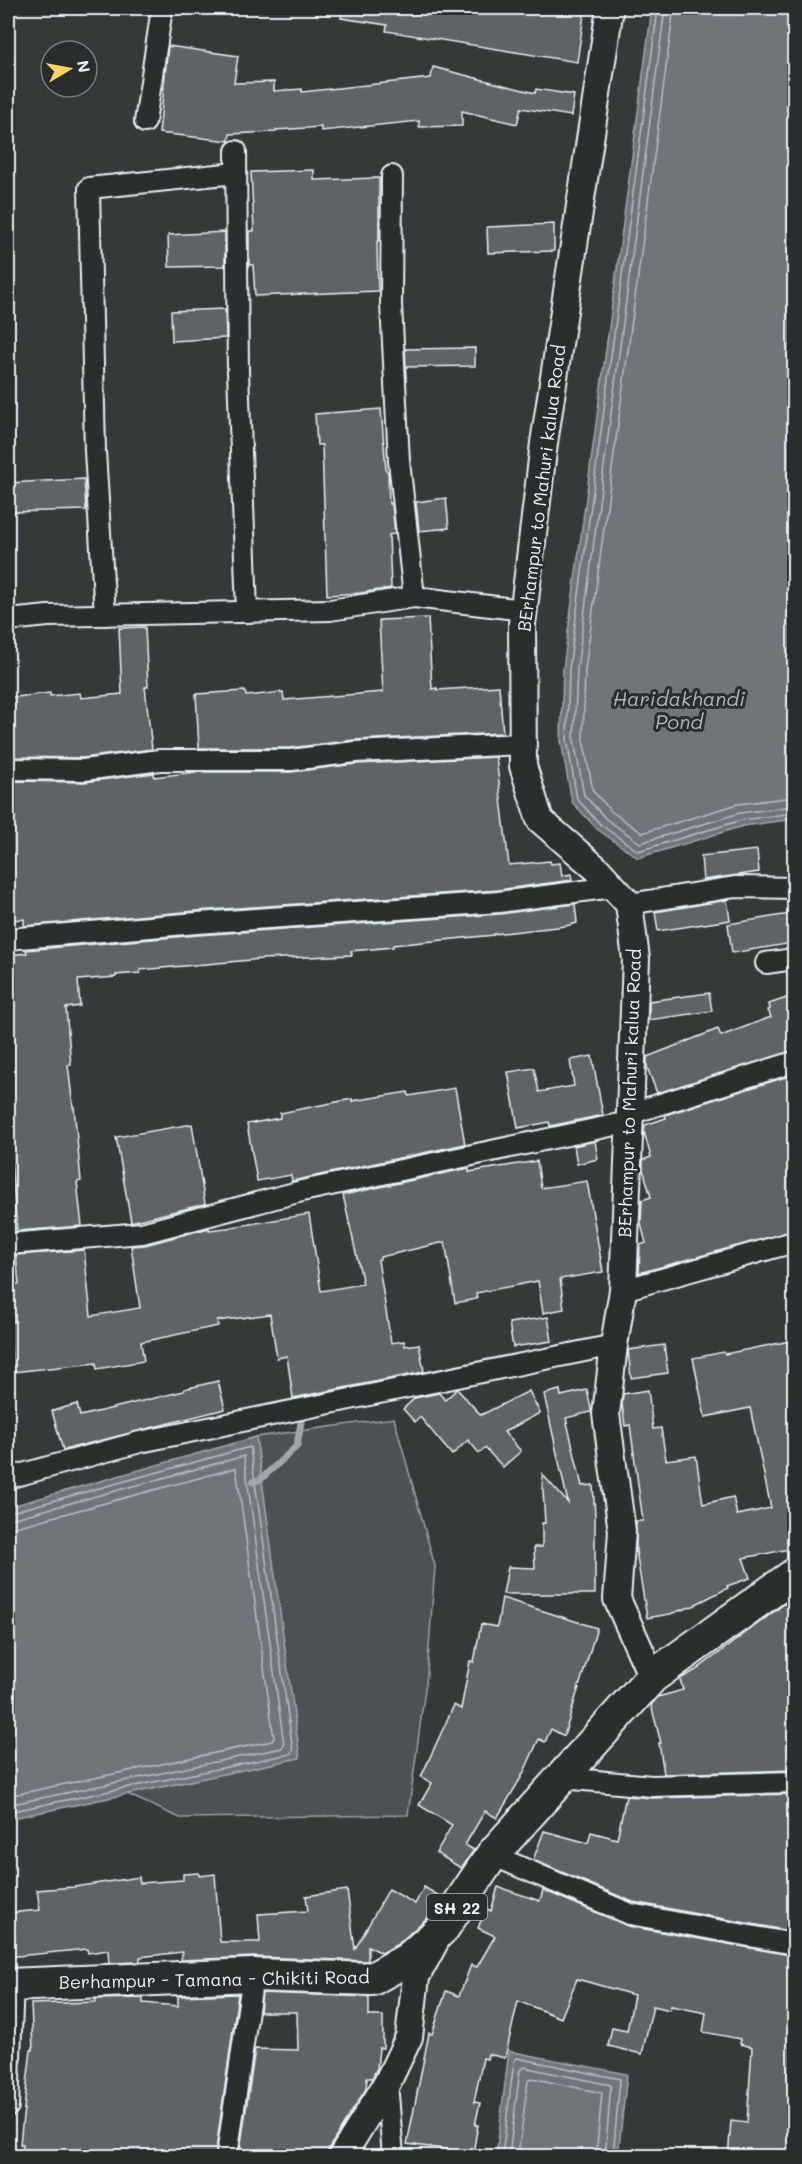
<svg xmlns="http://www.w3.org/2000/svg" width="802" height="2164" viewBox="0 0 802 2164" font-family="Mali,sans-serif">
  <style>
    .green { fill: #4d5152; stroke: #9aa1a5; stroke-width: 1.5 }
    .water { fill: #707579; stroke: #a0a7ac; stroke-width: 1.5 }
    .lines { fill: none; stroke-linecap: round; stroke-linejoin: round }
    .shore { stroke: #b8bfc5; stroke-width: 1.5 }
    .stream { stroke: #a0a7ac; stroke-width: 7 }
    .building { fill: #5f6365; stroke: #e8f1f8; stroke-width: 1.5 }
    .minor-casing { stroke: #e8f1f8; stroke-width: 24 }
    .tertiary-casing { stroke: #e8f1f8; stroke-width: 30 }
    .primary-casing { stroke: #e8f1f8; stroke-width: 36 }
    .minor { stroke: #2a2d2e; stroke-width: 20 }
    .tertiary { stroke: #2a2d2e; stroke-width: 26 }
    .primary { stroke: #2a2d2e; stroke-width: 32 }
    .labels { text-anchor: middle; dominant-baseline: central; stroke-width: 6; stroke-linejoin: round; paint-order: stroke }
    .shield { fill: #2a2d2e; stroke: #afb6bb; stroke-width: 1.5 }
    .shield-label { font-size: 16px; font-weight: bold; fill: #e8f1f8 }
    .street-label { font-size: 18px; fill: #e8f1f8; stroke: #2a2d2e }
    .water-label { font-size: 20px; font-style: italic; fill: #acb3b8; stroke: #2a2d2e }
  </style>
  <rect width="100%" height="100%" fill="#35393a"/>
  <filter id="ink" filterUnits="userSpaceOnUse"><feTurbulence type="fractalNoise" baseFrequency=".0167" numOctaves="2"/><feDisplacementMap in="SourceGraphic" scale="12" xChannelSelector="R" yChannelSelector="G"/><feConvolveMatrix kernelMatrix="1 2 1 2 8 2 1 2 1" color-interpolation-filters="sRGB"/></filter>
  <g filter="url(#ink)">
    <path class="green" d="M394 1418 435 1566 427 1674 408 1815 180 1818 127 1794 299 1758 256 1437Z"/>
    <g class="water">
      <path d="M652 8H794V819L743 826 638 858 597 829 572 802 561 741 563 669Z"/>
      <path d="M256 1437 300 1758 8 1819V1507Z"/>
      <path d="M509 2051 627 2074 618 2156H496Z"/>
    </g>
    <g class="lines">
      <g class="shore">
        <path d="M658 8 569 669 567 740 577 799 601 825 638 851 742 820 794 813"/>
        <path d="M665 8 577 669 574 740 584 795 606 819 640 843 740 813 794 806"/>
        <path d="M674 8 585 670 583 739 593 791 612 812 642 833 738 804 794 797"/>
        <path d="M8 1513 250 1447 293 1751 290 1754 8 1812"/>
        <path d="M8 1520 244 1456 284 1745 282 1748 8 1805"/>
        <path d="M8 1529 236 1468 274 1738 272 1741 8 1796"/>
        <path d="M502 2156 514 2061 517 2058 620 2079 613 2156"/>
        <path d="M509 2156 520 2070 523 2067 611 2085 605 2156"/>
        <path d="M518 2156 528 2081 531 2078 602 2093 596 2156"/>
      </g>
      <path class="stream" d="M253 1482 261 1479 297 1446 303 1410"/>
    </g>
    <g class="building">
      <path d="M342 8H585L577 62 386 31 387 25 341 18Z"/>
      <path d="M168 46 238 56 234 83 274 82V91L302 89V92L431 78 433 67 535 93 536 89 574 95 571 116 521 108 517 124 462 111V126L419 127V121L321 131V127L276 130V132L230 134 229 141 159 133Z"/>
      <path d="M314 170V180L379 178V241H377L378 291 255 296 253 265H249V231H254L251 172Z"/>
      <path d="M554 224V251L488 253 487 227Z"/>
      <path d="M225 232V266L169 267 168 235Z"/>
      <path d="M225 309 226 338 172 341 171 311Z"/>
      <path d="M475 348V366L406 367 405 349Z"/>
      <path d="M381 409 386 470 388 472 389 504H392L395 534 389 535 391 588 360 593 327 595 322 445H317L315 414Z"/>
      <path d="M84 479 86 510 8 512V483Z"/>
      <path d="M446 498 449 528 419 531 416 502Z"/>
      <path d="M428 618 432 689 437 688V690L499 686 503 733 354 740 290 748H199L196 694 245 691 246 696 283 692 284 700 383 692 379 620Z"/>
      <path d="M145 627 148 687H145L152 749 83 758 8 757V698L50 693V696L80 693 81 698 122 694 119 628Z"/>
      <path d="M496 757 509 865 550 861 551 864 560 863 562 876 571 874 572 880 498 890 196 911 24 926V919L8 920V781L84 782 154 773V777L196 772H291L356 764Z"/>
      <path d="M757 850 759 872 703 880 701 856Z"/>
      <path d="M727 900 730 920 658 931 655 912Z"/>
      <path d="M575 904 577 923 566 926 494 934V935L393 945V947L351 951 352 955 262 959 140 970V973L116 975V977L78 980 80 1006 66 1008 71 1065H68L73 1107H74L81 1181 77 1182 82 1226 17 1231 10 1148 8 1149V955L27 953 26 950 198 935 500 914Z"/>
      <path d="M789 914 793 943 732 953 728 924Z"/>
      <path d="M709 993 712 1011 649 1020V1001Z"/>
      <path d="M795 995V1050L657 1093 647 1067V1057L718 1029 721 1036 771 1017 768 1010 770 1009 769 1004Z"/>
      <path d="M592 1056 603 1115 550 1126 549 1122 518 1128 508 1072 534 1068 539 1092 574 1086 570 1060Z"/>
      <path d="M789 1076 795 1102V1230L639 1273 640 1245 646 1243 641 1224 642 1200 651 1197 643 1169V1160L651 1157 644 1132 645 1125 666 1118 665 1115Z"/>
      <path d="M455 1088 465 1144 292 1181 291 1175 257 1181 247 1124 280 1118V1113L352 1099V1101L408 1092 409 1096Z"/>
      <path d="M192 1124 205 1204 131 1222 116 1137Z"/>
      <path d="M595 1141 598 1159 577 1164 574 1146Z"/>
      <path d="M537 1161 541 1188 587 1181 603 1272 560 1279 564 1309 543 1313 538 1281 476 1293 477 1299 455 1303 445 1242 380 1257V1259L378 1260 391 1343 404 1341 405 1346 419 1344 424 1372 293 1398 287 1356 277 1358 270 1314 217 1321 218 1326 141 1342 144 1361 97 1369 96 1363 13 1372 8 1323 14 1322 10 1285 19 1284 16 1255 84 1250 91 1316 140 1308 131 1246 145 1245 209 1228V1230L227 1228 309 1214 321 1291 363 1284 343 1195 469 1168V1172Z"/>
      <path d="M548 1317 552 1341 513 1347 509 1323Z"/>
      <path d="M795 1340V1548L743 1558 750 1578 727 1586 728 1588 696 1604V1605L670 1614 647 1618 636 1551V1521H643L630 1425 625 1426 622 1404 623 1394 648 1390 653 1429 661 1428 666 1460 696 1456 703 1504 733 1497 737 1515 771 1508 750 1408 705 1417 693 1358 724 1352 725 1354Z"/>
      <path d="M664 1345 668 1373 631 1378 628 1350Z"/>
      <path d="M218 1381 225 1409 63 1450 52 1411 77 1404 80 1416 184 1391V1389Z"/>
      <path d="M457 1389 481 1415 529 1391 540 1413 504 1432 521 1451 503 1467 485 1448 479 1453 468 1440 452 1455 420 1417 415 1422 403 1409 415 1398 439 1393 445 1400Z"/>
      <path d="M560 1390 561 1396 587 1390 591 1409V1412L566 1418 582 1486 593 1485 595 1515V1594H503L508 1567 535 1568 534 1547H542V1523H545L542 1474 568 1503 544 1394Z"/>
      <path d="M502 1598 597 1628 564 1736 551 1729 545 1742 539 1739 522 1776 497 1818 485 1811 465 1845 474 1850 461 1868 436 1853 452 1825 419 1805 432 1783 421 1777 454 1705 461 1709 470 1661 474 1662 481 1624 497 1627Z"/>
      <path d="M795 1600V1712L790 1713 795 1747V1770L664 1774 659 1743H661L651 1705 658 1697 683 1690 680 1679 696 1670 784 1604Z"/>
      <path d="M795 1794V1932L633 1902 533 1860 544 1831 588 1843 591 1832 617 1839 626 1796 652 1798Z"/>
      <path d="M199 1873V1876L215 1874 220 1942H260L258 1914 308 1911 306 1896 347 1890 355 1949 389 1889 415 1904 424 1887 441 1897 429 1916 398 1944 382 1953 368 1946V1961L254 1957 181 1960 182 1952 140 1957V1962L109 1963 108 1950 88 1953 87 1949 8 1957V1913L40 1910 37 1890 74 1887 139 1877 140 1883 183 1880V1874Z"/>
      <path d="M498 1887 540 1901 543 1890 628 1926 795 1956V2157H728L731 2121 747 2123 752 2047 740 2044 741 2039 703 2032 706 2013 671 2006 670 2010 653 2006 642 2054 608 2046 612 2028 627 2031 634 1995 577 1979 561 2018 518 2001 505 2058 488 2054 487 2059 483 2058 474 2102 480 2103 475 2125H478L473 2153 407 2144 429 2033 432 2034 446 1991 459 1996 471 1965 477 1967 495 1936 478 1928 486 1908 491 1911Z"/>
      <path d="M262 1993 369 1997V2016H383V2048H379L377 2068 372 2078H367L366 2089 329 2148 327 2157H239L255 2049 298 2050 297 2012H260Z"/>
      <path d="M238 1994 215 2157H21L23 2144H20L22 2125 31 2050H33L31 2004 96 2002 95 1999 143 1998V2003L178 2006V1996Z"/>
    </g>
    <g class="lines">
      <g class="minor-casing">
        <g id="minor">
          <path d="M145 122 162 8"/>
          <path d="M236 151 238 371 247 612"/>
          <path d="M392 176 391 304 399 461 414 597"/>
          <path d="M105 615 95 451 89 188 236 173"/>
          <path d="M8 620 48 616 330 610 414 597 523 610"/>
          <path d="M8 769 84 770 160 760H291L355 752 523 744"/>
          <path d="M629 904 735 887 794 888"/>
          <path d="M8 939 197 923 499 902 613 887"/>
          <path d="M766 963 794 959"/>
          <path d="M629 1114 794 1062"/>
          <path d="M8 1244 142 1233 302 1191 629 1122"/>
          <path d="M623 1290 794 1242"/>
          <path d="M8 1478 140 1442 614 1345"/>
          <path d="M562 1778 652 1786 794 1782"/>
          <path d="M492 1855 630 1914 794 1944"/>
          <path d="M387 2083 393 2156"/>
          <path d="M8 2106 13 1983"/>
          <path d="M227 2156 253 1975"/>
        </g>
      </g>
      <g class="tertiary-casing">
        <g id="tertiary">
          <path d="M610 8 544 443 522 624 523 766 540 820 598 870 629 904 636 959 623 1290 614 1345 606 1414 622 1531 617 1599 652 1677"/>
          <path d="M342 2156 387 2083 409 2037 416 1977 436 1940"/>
        </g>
      </g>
      <g class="primary-casing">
        <path id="primary" d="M8 1985 253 1975 372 1979 408 1959 443 1928 492 1855 652 1677 794 1575"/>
      </g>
      <use href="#minor" class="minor"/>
      <use href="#tertiary" class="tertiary"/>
      <use href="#primary" class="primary"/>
    </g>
  </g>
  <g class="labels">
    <rect class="shield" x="427" y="1894" width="60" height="26" rx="4.5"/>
    <g class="shield-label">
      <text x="457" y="1907">SH 22</text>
    </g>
    <g class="street-label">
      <text transform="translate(541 488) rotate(-83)">BErhampur to Mahuri kalua Road</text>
      <text transform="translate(629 1093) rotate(-88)">BErhampur to Mahuri kalua Road</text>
      <text transform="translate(214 1979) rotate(-1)">Berhampur - Tamana - Chikiti Road</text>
    </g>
    <g class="water-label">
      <text x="679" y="698">Haridakhandi<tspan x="679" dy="23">Pond</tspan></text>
    </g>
  </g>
  <rect width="802" height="2164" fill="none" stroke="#2a2d2e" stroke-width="30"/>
  <rect x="15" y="15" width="772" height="2134" fill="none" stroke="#e8f1f8" stroke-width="2" filter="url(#ink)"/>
  <g transform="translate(69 69) rotate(80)"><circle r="28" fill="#2a2d2e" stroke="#767b7f" stroke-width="1.5"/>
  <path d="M0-4.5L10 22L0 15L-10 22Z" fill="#ffd166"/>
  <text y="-9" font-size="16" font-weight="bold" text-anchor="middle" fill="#e8f1f8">N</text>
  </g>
</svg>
